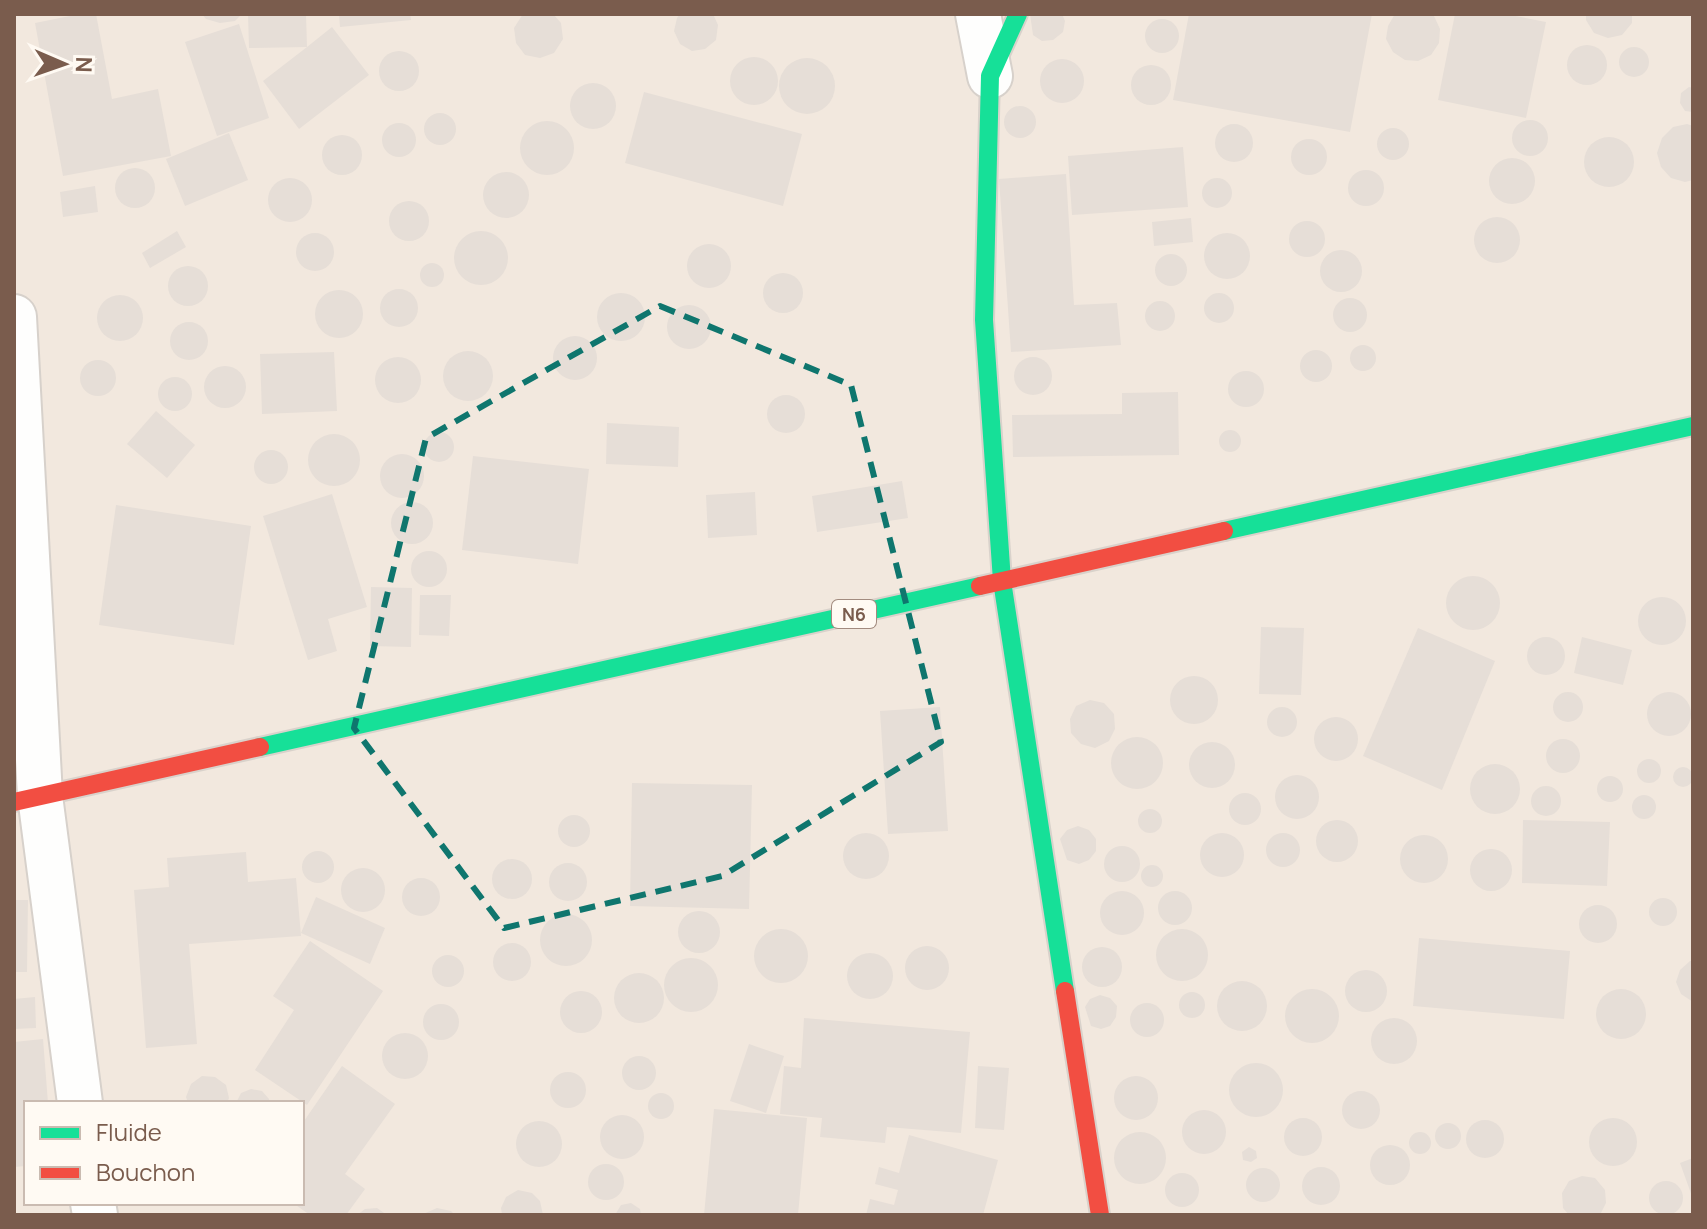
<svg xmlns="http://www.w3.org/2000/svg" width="1707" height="1229" viewBox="0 0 1707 1229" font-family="Manrope,sans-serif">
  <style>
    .residential { fill: #f2e8de; fill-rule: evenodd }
    .building { fill: #e6ded7 }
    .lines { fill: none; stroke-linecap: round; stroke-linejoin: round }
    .street-casing { stroke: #d7d1cb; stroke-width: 48 }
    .fast-casing { stroke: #d9d2cb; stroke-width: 22 }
    .jam-casing { stroke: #d9d2cb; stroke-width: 22 }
    .street { stroke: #fefefd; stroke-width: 44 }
    .fast { stroke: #16e098; stroke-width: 18 }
    .jam { stroke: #f24e42; stroke-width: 18 }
    .marked { fill: none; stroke: #0f766e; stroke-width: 6; stroke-dasharray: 16 10; stroke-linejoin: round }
    .labels { text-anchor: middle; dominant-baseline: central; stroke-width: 8; stroke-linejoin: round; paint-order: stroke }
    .shield { fill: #fffaf3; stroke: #a28b7f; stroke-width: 2 }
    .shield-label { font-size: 18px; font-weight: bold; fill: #7a5c4d }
  </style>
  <rect width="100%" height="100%" fill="#f9f5f0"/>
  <path class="residential" d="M14 14H1693V1215H14ZM26 1103H302V1203H26Z"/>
  <g class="building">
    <path d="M80 14H96L112 99 158 89 171 156 63 176 35 23Z"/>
    <path d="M202 14H242L235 21 220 23 206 19Z"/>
    <path d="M248 14H306L307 47 332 27 369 75 299 129 263 81 307 47 249 48Z"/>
    <path d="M339 14H410L411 20 340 27Z"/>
    <path d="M523 14H553L561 23 563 39 554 53 540 58 525 55 516 43 514 28Z"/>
    <path d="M680 14H713L718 25 716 40 705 49 692 51 680 44 674 31 677 18Z"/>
    <path d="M1030 14H1062L1065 21 1063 32 1053 40 1042 41 1033 35Z"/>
    <path d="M1189 14H1372L1350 132 1173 100Z"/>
    <path d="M1395 14H1431L1434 16 1440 29 1439 43 1431 55 1418 61 1405 60 1393 52 1386 39 1388 26Z"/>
    <path d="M1455 14H1505L1546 22 1526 118 1438 100Z"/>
    <path d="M1586 14H1632V23L1622 35 1608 38 1594 33 1586 20Z"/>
    <circle cx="1162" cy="36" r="17"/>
    <path d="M239 24 269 118 217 136 185 42Z"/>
    <circle cx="1587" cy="65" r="20"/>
    <circle cx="1634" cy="62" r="15"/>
    <circle cx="399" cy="71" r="20"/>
    <circle cx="754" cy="81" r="24"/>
    <circle cx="807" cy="86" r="28"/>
    <circle cx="1062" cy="81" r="22"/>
    <circle cx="1151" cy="85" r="20"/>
    <circle cx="593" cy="106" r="23"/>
    <path d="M1689 87 1693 88V112L1685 111 1680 103 1681 93Z"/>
    <path d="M644 92 802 134 783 206 625 163Z"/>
    <circle cx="1020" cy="122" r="16"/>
    <circle cx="440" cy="129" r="16"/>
    <circle cx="1530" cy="138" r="18"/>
    <circle cx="547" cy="148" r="27"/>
    <circle cx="399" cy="140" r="17"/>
    <circle cx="1234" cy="143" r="19"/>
    <path d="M1687 124 1693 126V180L1685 182 1671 178 1661 167 1657 153 1662 138 1673 127Z"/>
    <circle cx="1393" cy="144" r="16"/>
    <path d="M229 133 248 180 185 206 166 159Z"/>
    <circle cx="342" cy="155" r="20"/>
    <circle cx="1609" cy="162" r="25"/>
    <circle cx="1309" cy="157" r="18"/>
    <path d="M1183 147 1188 207 1072 215 1068 156Z"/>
    <circle cx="1512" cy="181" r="23"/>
    <circle cx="135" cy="188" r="20"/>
    <circle cx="1366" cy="188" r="18"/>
    <circle cx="506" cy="195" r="23"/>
    <path d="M1066 174 1074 305 1117 303 1121 345 1011 352 999 179Z"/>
    <circle cx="1217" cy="193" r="15"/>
    <circle cx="290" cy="200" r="22"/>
    <path d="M95 186 98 212 63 217 60 192Z"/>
    <circle cx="409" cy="221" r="20"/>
    <circle cx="1497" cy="240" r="23"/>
    <path d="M1191 218 1193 242 1154 246 1152 222Z"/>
    <circle cx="1307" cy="239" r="18"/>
    <path d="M177 231 186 247 150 268 142 253Z"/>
    <circle cx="481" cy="258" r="27"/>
    <circle cx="1227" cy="256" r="23"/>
    <circle cx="315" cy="252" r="19"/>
    <circle cx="709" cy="266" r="22"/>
    <circle cx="1341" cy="271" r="21"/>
    <circle cx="1171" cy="270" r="16"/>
    <circle cx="432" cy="275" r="12"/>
    <circle cx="188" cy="286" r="20"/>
    <circle cx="783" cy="293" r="20"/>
    <circle cx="399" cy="308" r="19"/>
    <circle cx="339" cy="314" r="24"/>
    <circle cx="1219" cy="308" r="15"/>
    <circle cx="621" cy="317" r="24"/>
    <circle cx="120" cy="318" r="23"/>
    <circle cx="1350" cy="315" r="17"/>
    <circle cx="1160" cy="316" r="15"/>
    <circle cx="689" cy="327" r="22"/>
    <circle cx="189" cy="341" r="19"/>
    <circle cx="575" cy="358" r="22"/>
    <circle cx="1363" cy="358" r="13"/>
    <circle cx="1316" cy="366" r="16"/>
    <circle cx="468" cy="376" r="25"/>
    <path d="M334 352 337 411 262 414 260 354Z"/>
    <circle cx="398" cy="380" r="23"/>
    <circle cx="1033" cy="376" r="19"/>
    <circle cx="98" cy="378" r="18"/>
    <circle cx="225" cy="387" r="21"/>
    <circle cx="1246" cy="389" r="18"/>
    <circle cx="175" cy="394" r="17"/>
    <path d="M1178 392 1179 455 1013 457 1012 415 1122 414V393Z"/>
    <circle cx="786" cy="414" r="19"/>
    <path d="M156 411 195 445 167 478 127 444Z"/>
    <path d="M607 423 679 427 678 467 606 464Z"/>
    <circle cx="1230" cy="441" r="11"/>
    <circle cx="439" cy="447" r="15"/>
    <circle cx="334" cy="460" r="26"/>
    <circle cx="271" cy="467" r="17"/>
    <circle cx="402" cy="476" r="22"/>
    <path d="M473 456 589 469 578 564 462 550Z"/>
    <path d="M902 481 908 518 817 532 812 496Z"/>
    <path d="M755 492 757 535 708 538 706 495Z"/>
    <path d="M332 494 367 607 328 619 337 651 308 660 263 516Z"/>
    <circle cx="412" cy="523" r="21"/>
    <path d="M116 505 251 526 234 645 99 625Z"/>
    <circle cx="429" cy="569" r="18"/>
    <circle cx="1473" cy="603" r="27"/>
    <path d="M371 587 412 588 411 647 370 646Z"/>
    <path d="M420 595H451L449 636 419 635Z"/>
    <circle cx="1662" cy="621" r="24"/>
    <path d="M1261 627 1304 628 1301 695 1259 694Z"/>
    <path d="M1418 628 1495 661 1442 790 1363 756Z"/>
    <path d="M1582 637 1632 650 1623 685 1574 673Z"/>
    <circle cx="1546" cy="656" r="19"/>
    <circle cx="1194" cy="700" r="24"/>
    <circle cx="1568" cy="707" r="15"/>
    <circle cx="1669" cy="714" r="22"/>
    <path d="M1090 700 1104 703 1114 714 1115 729 1109 741 1095 748 1081 744 1071 733 1070 719 1076 706Z"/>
    <circle cx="1282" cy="722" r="15"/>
    <path d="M940 707 948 831 888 834 880 711Z"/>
    <circle cx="1336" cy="739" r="22"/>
    <circle cx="1137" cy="763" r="26"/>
    <circle cx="1563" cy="756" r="17"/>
    <circle cx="1212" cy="765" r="23"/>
    <circle cx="1649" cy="771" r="12"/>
    <circle cx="1495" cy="789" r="25"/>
    <circle cx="1683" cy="777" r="10"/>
    <circle cx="1297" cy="797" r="22"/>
    <circle cx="1610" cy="789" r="13"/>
    <path d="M632 783 752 785 749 909 630 906Z"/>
    <circle cx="1546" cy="801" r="15"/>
    <circle cx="1245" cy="809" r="16"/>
    <circle cx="1644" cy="807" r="12"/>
    <circle cx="1150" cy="821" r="12"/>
    <circle cx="574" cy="831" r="16"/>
    <path d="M1523 820 1610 822 1607 886 1522 883Z"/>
    <circle cx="1337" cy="841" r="21"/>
    <path d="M1078 826 1089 830 1096 839V851L1089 860 1079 864 1067 860 1060 839 1067 830Z"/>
    <circle cx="1222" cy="855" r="22"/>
    <circle cx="866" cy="856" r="23"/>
    <circle cx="1283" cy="850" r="17"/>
    <circle cx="1424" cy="859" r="24"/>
    <circle cx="1122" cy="864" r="18"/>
    <circle cx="1491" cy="870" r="21"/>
    <circle cx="318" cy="867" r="16"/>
    <path d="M246 852 248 882 296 878 301 936 189 944 197 1044 146 1048 134 890 169 887 167 858Z"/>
    <circle cx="512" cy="879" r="20"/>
    <circle cx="568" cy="882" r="19"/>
    <circle cx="1152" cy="876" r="11"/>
    <circle cx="363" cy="890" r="22"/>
    <circle cx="421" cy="897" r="19"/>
    <circle cx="1122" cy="913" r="22"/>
    <circle cx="1175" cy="908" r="17"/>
    <path d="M316 897 385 928 370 964 301 933Z"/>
    <circle cx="1663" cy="912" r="14"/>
    <path d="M14 900H28L27 972H14Z"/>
    <circle cx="1598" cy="924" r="19"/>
    <circle cx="699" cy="932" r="21"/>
    <circle cx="566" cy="940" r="26"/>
    <circle cx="781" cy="956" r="27"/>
    <circle cx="1182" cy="955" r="26"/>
    <path d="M1419 938 1570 951 1564 1019 1413 1006Z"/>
    <path d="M310 941 383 991 307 1105 255 1070 294 1010 273 996Z"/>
    <circle cx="512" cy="962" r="19"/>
    <circle cx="927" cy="968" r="22"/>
    <circle cx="1102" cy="967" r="20"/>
    <circle cx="870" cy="976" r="23"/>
    <circle cx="448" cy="971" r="16"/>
    <circle cx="691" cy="985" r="27"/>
    <path d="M1690 961H1693V1002L1681 994 1676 982 1680 970Z"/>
    <circle cx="1366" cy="991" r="21"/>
    <circle cx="639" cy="998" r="25"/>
    <circle cx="1242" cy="1006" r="25"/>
    <circle cx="1621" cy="1014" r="25"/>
    <circle cx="1312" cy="1016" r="27"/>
    <circle cx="581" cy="1012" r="21"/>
    <circle cx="1192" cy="1005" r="13"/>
    <path d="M1100 995 1110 998 1117 1006 1116 1017 1110 1026 1101 1029 1091 1026 1085 1007 1090 999Z"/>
    <path d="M35 997 36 1028 14 1029V999Z"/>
    <circle cx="1147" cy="1020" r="17"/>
    <circle cx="441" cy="1022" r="18"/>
    <path d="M804 1018 970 1032 961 1133 887 1127 885 1143 820 1137 822 1118 780 1114 784 1066 801 1068Z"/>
    <circle cx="1394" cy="1041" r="23"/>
    <circle cx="405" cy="1056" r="23"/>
    <path d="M43 1039 48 1103H26V1166L14 1167V1042Z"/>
    <path d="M749 1044 784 1056 766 1113 730 1101Z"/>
    <circle cx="639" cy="1073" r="17"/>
    <circle cx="1256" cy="1090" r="27"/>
    <path d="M342 1066 395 1104 345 1174 365 1189 346 1215H310L293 1203H302V1124Z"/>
    <path d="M978 1066 1009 1068 1004 1130 975 1128Z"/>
    <circle cx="568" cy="1090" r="18"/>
    <path d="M202 1076 215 1077 226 1085 229 1098 227 1103H188L186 1097 191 1084Z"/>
    <circle cx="1136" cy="1098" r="22"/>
    <path d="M251 1089 262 1091 269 1099 270 1103H236L241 1093Z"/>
    <circle cx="1361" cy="1110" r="19"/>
    <circle cx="661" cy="1106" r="13"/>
    <path d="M714 1109 807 1118 798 1215H704Z"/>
    <circle cx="1204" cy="1132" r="22"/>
    <circle cx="622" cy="1137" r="22"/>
    <circle cx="1613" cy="1142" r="24"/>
    <circle cx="1303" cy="1137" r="19"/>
    <circle cx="1485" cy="1139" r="19"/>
    <circle cx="539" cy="1144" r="23"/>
    <circle cx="1448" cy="1136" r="13"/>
    <circle cx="1140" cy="1158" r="26"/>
    <circle cx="1420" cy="1143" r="11"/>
    <path d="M909 1135 998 1160 983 1215H866L870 1199 894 1205 898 1190 875 1184 879 1167 899 1173Z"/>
    <circle cx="1390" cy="1165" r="20"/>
    <path d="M1249 1147 1256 1151 1257 1158 1251 1162 1243 1160 1242 1152Z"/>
    <path d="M1693 1158V1199L1680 1163Z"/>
    <circle cx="606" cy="1182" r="18"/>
    <circle cx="1321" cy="1186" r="19"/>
    <circle cx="1263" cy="1185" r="17"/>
    <circle cx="1182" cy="1190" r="17"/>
    <path d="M1582 1176 1595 1178 1605 1190 1606 1203 1600 1215H1569L1563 1208 1562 1193 1569 1181Z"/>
    <circle cx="1666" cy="1198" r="17"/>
    <path d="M518 1190 532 1193 540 1201 543 1215H502L501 1208 506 1197Z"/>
    <path d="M631 1203 640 1209 641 1215H615L621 1205Z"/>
    <path d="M377 1208 387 1215H357L365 1209Z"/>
    <path d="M437 1208 451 1211 455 1215H421Z"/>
  </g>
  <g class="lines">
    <g class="street-casing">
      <g id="street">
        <path d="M978 14 990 76"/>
        <path d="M14 317 40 796 80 1103"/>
        <path d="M93 1203 95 1215"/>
      </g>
    </g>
    <g class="fast-casing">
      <g id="fast">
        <path d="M1018 14 990 76 984 320 1002 581 1065 991"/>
        <path d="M1224 531 1693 426"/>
        <path d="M260 747 980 586"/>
      </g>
    </g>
    <g class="jam-casing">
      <g id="jam">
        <path d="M980 586 1224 531"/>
        <path d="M14 802 260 747"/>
        <path d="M1065 991 1100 1215"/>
      </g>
    </g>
    <use href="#street" class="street"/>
    <use href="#fast" class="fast"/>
    <use href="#jam" class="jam"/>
  </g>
  <path class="marked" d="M660 306 851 385 941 742 722 876 504 928 354 728 426 438Z"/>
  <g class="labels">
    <rect class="shield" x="832" y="600" width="44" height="28" rx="6"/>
    <g class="shield-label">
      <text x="854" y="614">N6</text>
    </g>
  </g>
  <rect width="1707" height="1229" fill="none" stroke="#7a5c4d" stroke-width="32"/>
  <rect x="24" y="1101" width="280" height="104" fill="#fffaf3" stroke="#cabbb1" stroke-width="2"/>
  <rect x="40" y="1127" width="40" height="12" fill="#16e098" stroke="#cabbb1" stroke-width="2"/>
  <text x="96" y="1141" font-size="24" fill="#7a5c4d">Fluide</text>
  <rect x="40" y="1167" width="40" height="12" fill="#f24e42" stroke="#cabbb1" stroke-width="2"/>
  <text x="96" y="1181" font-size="24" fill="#7a5c4d">Bouchon</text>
  <g transform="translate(64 64) rotate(92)" stroke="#fffaf3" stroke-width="6" paint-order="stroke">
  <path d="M0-6L14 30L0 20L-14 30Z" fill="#7a5c4d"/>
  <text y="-12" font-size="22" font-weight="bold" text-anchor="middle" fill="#7a5c4d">N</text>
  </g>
</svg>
